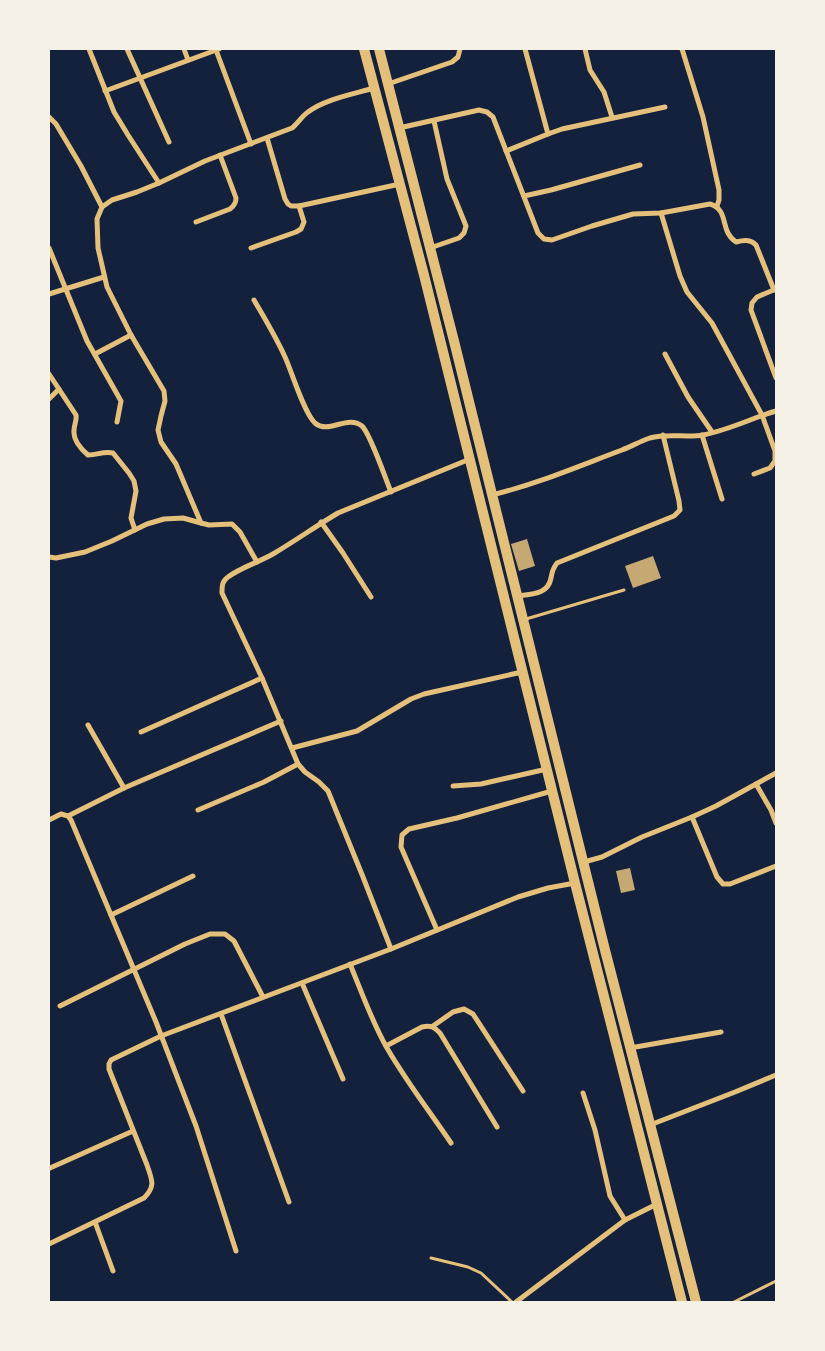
<svg xmlns="http://www.w3.org/2000/svg" width="825" height="1351" viewBox="0 0 825 1351" font-family="'Archivo Narrow',sans-serif">
  <style>
    .building { fill: #c6a872 }
    .lines { fill: none; stroke-linecap: round; stroke-linejoin: round }
    .service { stroke: #e5c07b; stroke-width: 3 }
    .minor { stroke: #e5c07b; stroke-width: 5 }
    .primary { stroke: #e5c07b; stroke-width: 10 }
  </style>
  <rect width="100%" height="100%" fill="#14213d"/>
  <g class="building">
    <path d="M527 539 535 566 519 571 511 544Z"/>
    <path d="M653 556 661 578 633 588 625 566Z"/>
    <path d="M630 868 635 890 621 893 616 871Z"/>
  </g>
  <g class="lines">
    <g class="service">
      <path d="M526 619 624 590"/>
      <path d="M431 1258 468 1267 481 1273 512 1302"/>
      <path d="M734 1302 776 1281"/>
    </g>
    <g class="minor">
      <path d="M89 49 114 112 128 135 159 183"/>
      <path d="M127 49 169 142"/>
      <path d="M184 49 188 60"/>
      <path d="M525 49 548 134"/>
      <path d="M585 49 590 70 604 92 612 117"/>
      <path d="M682 49 703 117 719 190V200L717 206"/>
      <path d="M216 50 251 144"/>
      <path d="M388 84 452 62 458 57 460 49"/>
      <path d="M105 91 219 49"/>
      <path d="M49 117 56 124 81 166 102 207"/>
      <path d="M399 128 479 110 487 112 493 117 538 233 544 239 552 240 592 226 633 214 661 213 710 204C730 210 719 231 736 242 744 240 750 239 756 245L774 290"/>
      <path d="M267 138 285 199 288 204 291 206H299L400 184"/>
      <path d="M506 151 548 134 562 129 665 107"/>
      <path d="M524 196 551 190 640 165"/>
      <path d="M661 213 680 276 687 292 712 323 762 415 775 451V461L770 468 754 474"/>
      <path d="M196 222 230 209C234 206 236 203 236 198L220 155"/>
      <path d="M49 248 87 341 121 401 117 422"/>
      <path d="M251 248 296 232 301 229 304 222 299 206"/>
      <path d="M430 248 459 238 464 233 466 226 447 179 434 121"/>
      <path d="M776 289 757 297 752 303 751 310 776 378"/>
      <path d="M49 294 104 277"/>
      <path d="M254 300C265 319 276 337 285 357 292 372 304 413 315 423 329 435 347 414 362 426 370 433 386 480 391 492"/>
      <path d="M95 354 131 335"/>
      <path d="M665 354 688 397 712 432"/>
      <path d="M49 374 76 415C77 421 74 424 74 431 73 441 81 449 88 455 98 455 103 451 113 453L129 473 134 481 136 491 131 518 135 530"/>
      <path d="M49 399 59 389"/>
      <path d="M702 435 722 499"/>
      <path d="M492 495C537 484 579 466 622 450 632 446 641 441 650 438 668 433 686 438 703 435 729 430 752 418 776 411"/>
      <path d="M321 522 343 553 371 597"/>
      <path d="M49 557 56 558 85 552 112 541 147 524 164 519 183 518 201 523"/>
      <path d="M257 562 240 532 232 524 209 525 201 523 176 464 161 442 158 430 161 416 165 401 164 391 131 335 107 287 98 248 97 219 102 207 112 200 137 192 159 183 205 161 292 128C298 123 302 116 308 112 325 99 354 94 374 88"/>
      <path d="M517 596C531 594 548 595 551 578 552 571 553 568 557 563L674 516 680 510 679 501 663 435"/>
      <path d="M88 725 124 788"/>
      <path d="M141 732 262 678"/>
      <path d="M292 748 357 731 411 699 424 694 522 672"/>
      <path d="M756 784 771 810 776 823"/>
      <path d="M453 786 481 784 547 769"/>
      <path d="M198 810 264 782 298 764"/>
      <path d="M68 816 124 788 281 721"/>
      <path d="M692 817 717 877 723 884H730L776 866"/>
      <path d="M49 820 61 814 68 816 71 820 156 1022 196 1126 236 1251"/>
      <path d="M584 862 602 857 642 837 692 817 716 806 776 773"/>
      <path d="M111 915 193 876"/>
      <path d="M437 930 401 847 402 835 409 829 457 818 552 791"/>
      <path d="M391 949 363 877 328 791 319 782 305 772 298 764 262 678 222 593C222 586 222 581 228 577 240 568 259 562 273 554 295 541 316 526 338 513L470 459"/>
      <path d="M350 964C362 993 372 1022 387 1048 406 1081 430 1112 451 1143"/>
      <path d="M302 983 343 1079"/>
      <path d="M60 1006 185 944 210 934H225L234 941 263 997"/>
      <path d="M221 1014 289 1202"/>
      <path d="M433 1026 453 1012 464 1009 473 1014 523 1091"/>
      <path d="M386 1046 422 1027C431 1025 434 1027 440 1033L497 1127"/>
      <path d="M630 1048 721 1032"/>
      <path d="M583 1093 595 1130 610 1196 625 1220"/>
      <path d="M650 1125 735 1092 776 1075"/>
      <path d="M50 1168 133 1131"/>
      <path d="M95 1222 113 1271"/>
      <path d="M49 1244 144 1198C156 1186 152 1180 147 1165L109 1069V1064L111 1060 161 1036 391 949 518 897 548 888 575 883"/>
      <path d="M516 1302 625 1220 657 1204"/>
    </g>
    <g class="primary">
      <path d="M364 49 424 275 575 883 682 1302"/>
      <path d="M379 49 454 341 605 950 696 1302"/>
    </g>
  </g>
  <rect width="825" height="1351" fill="none" stroke="#f6f1e7" stroke-width="100"/>
</svg>
